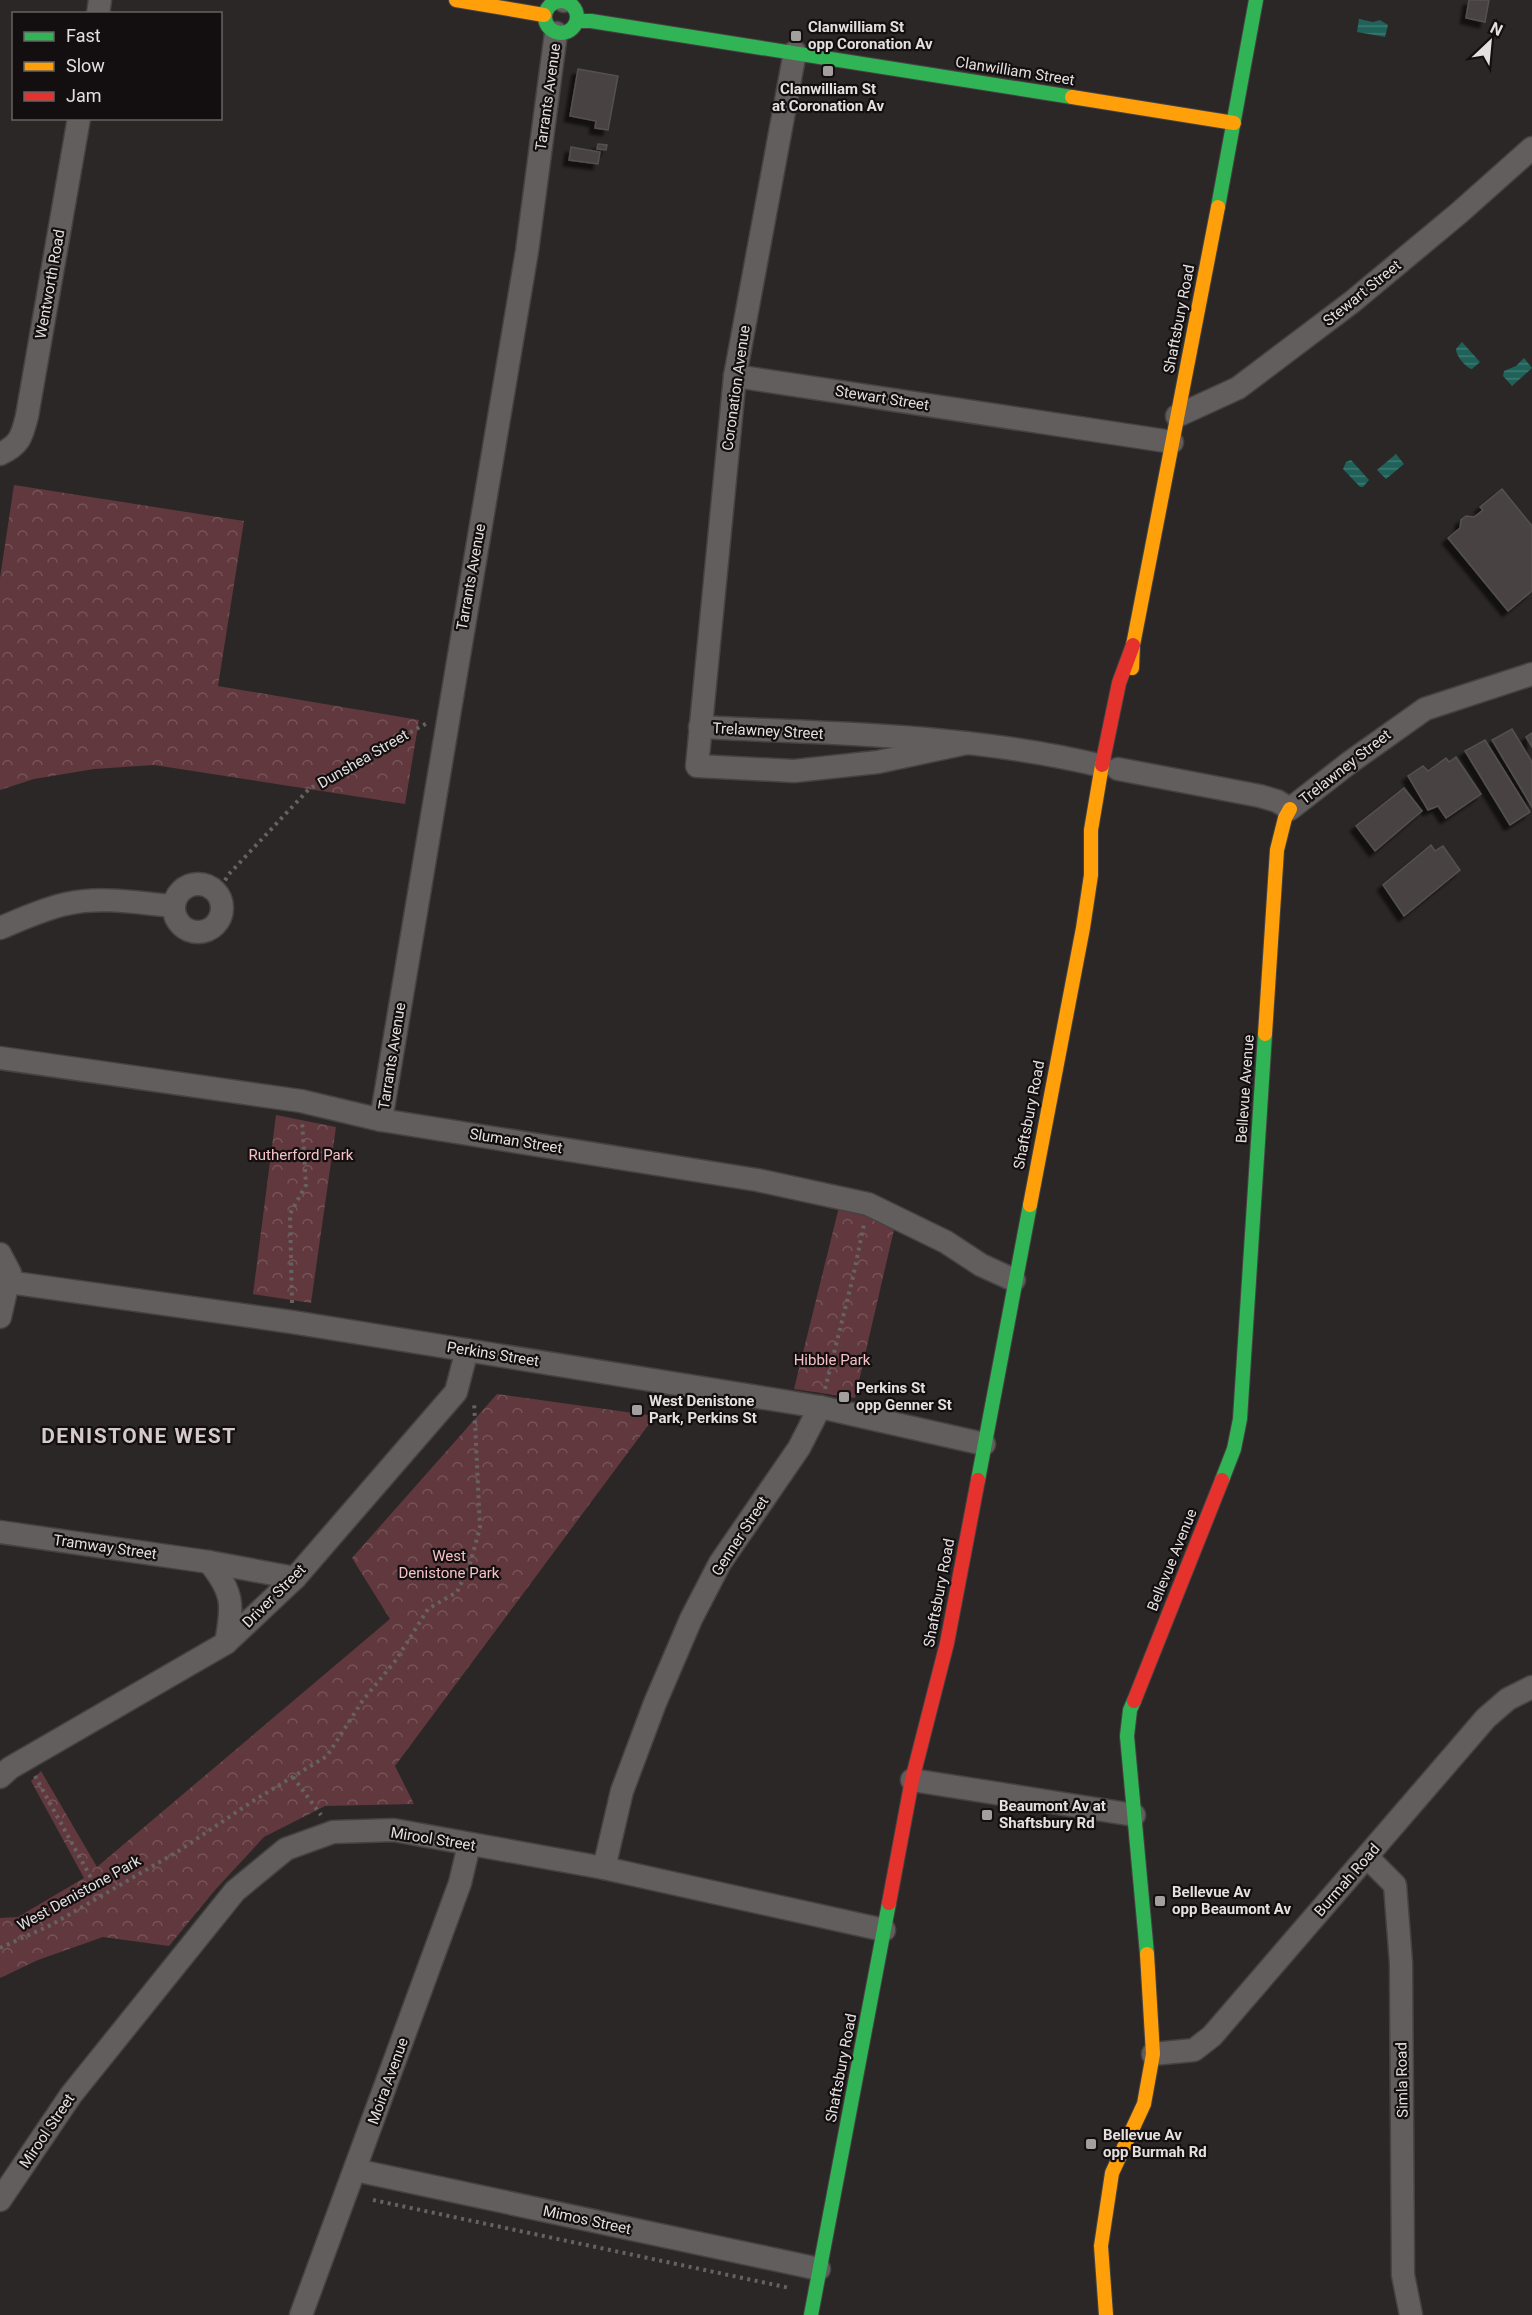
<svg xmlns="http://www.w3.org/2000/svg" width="1532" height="2315" viewBox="0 0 1532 2315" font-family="Roboto,sans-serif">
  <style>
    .park { fill: url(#park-crowns) }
    .water { fill: url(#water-rules) }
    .building { fill: #484343; stroke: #545050; stroke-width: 1.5; filter: url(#shadow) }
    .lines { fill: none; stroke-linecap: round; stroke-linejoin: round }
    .street-casing { stroke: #464242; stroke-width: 25 }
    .fast-casing { stroke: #464242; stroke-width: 16 }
    .slow-casing { stroke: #464242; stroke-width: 16 }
    .jam-casing { stroke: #464242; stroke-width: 16 }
    .path { stroke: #666262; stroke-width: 4; stroke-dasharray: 3 4.5; stroke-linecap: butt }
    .street { stroke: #625e5e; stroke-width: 22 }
    .fast { stroke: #30b455; stroke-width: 14 }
    .slow { stroke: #ff9f0a; stroke-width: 14 }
    .jam { stroke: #e5322d; stroke-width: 14 }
    .poi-dot { fill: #a49f9f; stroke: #130f10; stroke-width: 2 }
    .labels { text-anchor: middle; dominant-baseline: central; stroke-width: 4.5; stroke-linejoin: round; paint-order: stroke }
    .poi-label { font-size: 15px; font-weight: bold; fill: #e5dfdf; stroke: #130f10; text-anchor: start }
    .street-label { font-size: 15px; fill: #e5dfdf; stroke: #130f10 }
    .park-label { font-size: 15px; fill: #f6c1c5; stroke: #130f10 }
    .district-label { font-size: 21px; font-weight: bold; letter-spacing: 1.5px; fill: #d5c9ca; stroke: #130f10 }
  </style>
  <defs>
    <pattern id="park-crowns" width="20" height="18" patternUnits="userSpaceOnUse" patternTransform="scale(1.5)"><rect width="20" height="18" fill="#60383d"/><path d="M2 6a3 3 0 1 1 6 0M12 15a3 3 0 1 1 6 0" fill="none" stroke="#775459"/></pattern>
    <pattern id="water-rules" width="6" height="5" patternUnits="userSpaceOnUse" patternTransform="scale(1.5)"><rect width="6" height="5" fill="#1e625a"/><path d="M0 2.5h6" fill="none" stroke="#3f7871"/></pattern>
    <filter id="shadow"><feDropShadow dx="-5.5" dy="5.5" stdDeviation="1.5" flood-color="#0009"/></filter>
  </defs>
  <rect width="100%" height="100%" fill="#2c2727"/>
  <g class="park">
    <path d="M14 485 244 521 218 686 419 720 405 804 154 765 94 769 34 779 0 790V578Z"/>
    <path d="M276 1115 336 1127 311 1303 253 1294Z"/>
    <path d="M839 1207 896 1221 855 1398 794 1389Z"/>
    <path d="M497 1394 655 1416 395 1766 414 1804 325 1806 264 1837 215 1890 169 1946 103 1937 38 1960 0 1978V1918L18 1917 84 1878 31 1781 41 1771 97 1867 390 1619 352 1558Z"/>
  </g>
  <g class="water">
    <path d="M1359 19 1373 22 1380 20 1388 25 1385 37 1357 32Z"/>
    <path d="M1462 342 1480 362 1472 369C1466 368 1456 356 1456 349Z"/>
    <path d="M1524 358 1532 368 1512 386 1503 376 1504 371 1516 366Z"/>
    <path d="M1396 454 1404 464 1386 479 1377 470Z"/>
    <path d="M1351 460 1369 480 1363 487H1360L1343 469 1346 462Z"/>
  </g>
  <g class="building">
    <path d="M1469 0H1489L1485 22 1466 18Z"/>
    <path d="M578 69 618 76 608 130 595 128 596 121 570 116Z"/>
    <path d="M598 144 607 145 606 150 597 149Z"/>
    <path d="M571 147 600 152 598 164 569 160Z"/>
    <path d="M1502 489 1532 526V591L1508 611 1448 538 1460 528 1461 520 1466 516 1474 517 1483 510 1480 507Z"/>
    <path d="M1512 729 1532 762V807L1492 740Z"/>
    <path d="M1532 733V747L1526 737Z"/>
    <path d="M1485 740 1530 812 1510 825 1465 751Z"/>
    <path d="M1456 757 1481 794 1446 818 1438 806 1428 810 1408 776 1423 766 1428 771 1446 758 1449 762Z"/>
    <path d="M1404 788 1422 811 1375 851 1356 826Z"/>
    <path d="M1431 845 1435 851 1443 846 1460 870 1404 916 1383 885Z"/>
  </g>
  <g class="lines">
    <g class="street-casing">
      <g id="street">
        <path d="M564 1 565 0"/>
        <path d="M98 14 100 0"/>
        <path d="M795 52 735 376 697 766 794 771 878 762 967 743"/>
        <path d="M735 376 1172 442"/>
        <path d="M1177 416 1238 388 1352 302 1459 213 1532 148"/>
        <path d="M0 454C20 445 22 436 27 416L79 118"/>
        <path d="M700 727C834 734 971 734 1102 766"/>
        <path d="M1118 769 1260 796 1277 801 1290 809 1349 763 1425 709 1532 674"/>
        <circle cx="198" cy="908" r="24"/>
        <path d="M0 928C22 919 43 909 66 904 101 896 138 903 173 906"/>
        <path d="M0 1058 301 1101 381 1120 757 1180 868 1204 946 1242 981 1265 1014 1280"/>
        <path d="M381 1120 527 251 556 33"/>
        <path d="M0 1254 10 1273 0 1317"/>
        <path d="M0 1281 292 1322 820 1407 984 1444"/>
        <path d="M0 1532 209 1562 295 1578"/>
        <path d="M209 1562C234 1593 233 1605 226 1643"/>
        <path d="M0 1777 10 1768 226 1643 295 1578 456 1392 467 1350"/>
        <path d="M912 1780 1134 1815"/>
        <path d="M1367 1857 1395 1885 1401 1963 1403 2275 1411 2315"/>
        <path d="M604 1868 622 1791 655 1703 691 1619 720 1563 799 1448 820 1407"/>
        <path d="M1153 2054 1194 2050 1212 2036 1486 1718 1508 1699 1532 1687"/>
        <path d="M355 2170 819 2269"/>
        <path d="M0 2200 71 2095 235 1891 286 1849 333 1832 394 1830 604 1868 884 1930"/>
        <path d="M301 2315 460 1883 469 1845"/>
      </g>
    </g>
    <g class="fast-casing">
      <g id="fast">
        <circle cx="561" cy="17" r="16"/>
        <path d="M577 21H591L1072 97"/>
        <path d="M1218 207 1256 0"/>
        <path d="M978 1480 1030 1205"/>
        <path d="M1222 1480 1234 1449 1240 1419 1265 1034"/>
        <path d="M1134 1701 1130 1710 1127 1736 1147 1954"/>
        <path d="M811 2315 889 1903"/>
      </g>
    </g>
    <g class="slow-casing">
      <g id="slow">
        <path d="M456 0 544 15"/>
        <path d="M1072 97 1234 123"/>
        <path d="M1132 668 1133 645 1218 207"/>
        <path d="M1265 1034 1277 850 1285 818 1290 809"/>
        <path d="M1030 1205 1083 928 1091 875V830L1102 765"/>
        <path d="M1106 2315 1101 2246 1112 2173 1144 2104 1153 2054 1147 1954"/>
      </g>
    </g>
    <g class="jam-casing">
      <g id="jam">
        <path d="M1102 765 1119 683 1133 645"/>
        <path d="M1134 1701 1222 1480"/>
        <path d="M889 1903 912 1780 947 1643 978 1480"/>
      </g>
    </g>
    <g class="path">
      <path d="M217 893 229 874 309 789 427 723"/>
      <path d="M292 1303 290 1214 306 1185 302 1120"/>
      <path d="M825 1389 853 1277 864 1224"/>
      <path d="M35 1776 101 1896"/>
      <path d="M293 1777 321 1815"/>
      <path d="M0 1948 51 1925 177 1852 253 1801 327 1756 363 1700 396 1660 428 1609 457 1592 469 1567 480 1528 474 1401"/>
      <path d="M373 2200 790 2288"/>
    </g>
    <use href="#street" class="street"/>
    <use href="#fast" class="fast"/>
    <use href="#slow" class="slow"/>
    <use href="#jam" class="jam"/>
  </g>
  <g class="poi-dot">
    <rect x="790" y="30" width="12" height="12" rx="3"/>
    <rect x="822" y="65" width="12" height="12" rx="3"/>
    <rect x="838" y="1391" width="12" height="12" rx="3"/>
    <rect x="631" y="1404" width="12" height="12" rx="3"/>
    <rect x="981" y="1809" width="12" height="12" rx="3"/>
    <rect x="1154" y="1895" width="12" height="12" rx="3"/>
    <rect x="1085" y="2138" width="12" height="12" rx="3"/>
  </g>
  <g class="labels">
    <g class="poi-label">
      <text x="808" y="27">Clanwilliam St<tspan x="808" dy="17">opp Coronation Av</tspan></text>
      <text x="828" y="89" text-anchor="middle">Clanwilliam St<tspan x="828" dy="17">at Coronation Av</tspan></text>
      <text x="856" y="1388">Perkins St<tspan x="856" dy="17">opp Genner St</tspan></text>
      <text x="649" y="1401">West Denistone<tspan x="649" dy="17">Park, Perkins St</tspan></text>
      <text x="999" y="1806">Beaumont Av at<tspan x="999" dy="17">Shaftsbury Rd</tspan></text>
      <text x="1172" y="1892">Bellevue Av<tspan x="1172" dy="17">opp Beaumont Av</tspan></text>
      <text x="1103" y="2135">Bellevue Av<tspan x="1103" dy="17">opp Burmah Rd</tspan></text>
    </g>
    <g class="street-label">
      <text transform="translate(1015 71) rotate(9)">Clanwilliam Street</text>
      <text transform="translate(548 97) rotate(-82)">Tarrants Avenue</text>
      <text transform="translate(50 284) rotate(-80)">Wentworth Road</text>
      <text transform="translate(1362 293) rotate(-39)">Stewart Street</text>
      <text transform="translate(1179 319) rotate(-79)">Shaftsbury Road</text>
      <text transform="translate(736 388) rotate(-82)">Coronation Avenue</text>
      <text transform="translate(882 398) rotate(9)">Stewart Street</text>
      <text transform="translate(471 577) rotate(-80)">Tarrants Avenue</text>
      <text transform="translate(768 731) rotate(3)">Trelawney Street</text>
      <text transform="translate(363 759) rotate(-30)">Dunshea Street</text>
      <text transform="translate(1345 767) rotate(-38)">Trelawney Street</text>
      <text transform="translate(392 1056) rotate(-81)">Tarrants Avenue</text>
      <text transform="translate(1245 1089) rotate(-86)">Bellevue Avenue</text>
      <text transform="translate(1029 1115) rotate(-79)">Shaftsbury Road</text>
      <text transform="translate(516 1141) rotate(9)">Sluman Street</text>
      <text transform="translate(493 1354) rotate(9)">Perkins Street</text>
      <text transform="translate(740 1536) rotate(-57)">Genner Street</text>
      <text transform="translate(105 1547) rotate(8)">Tramway Street</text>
      <text transform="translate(1172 1560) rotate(-68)">Bellevue Avenue</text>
      <text transform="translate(939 1593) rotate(-79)">Shaftsbury Road</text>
      <text transform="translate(274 1596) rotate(-45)">Driver Street</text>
      <text transform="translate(433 1839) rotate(9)">Mirool Street</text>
      <text transform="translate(1347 1880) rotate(-49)">Burmah Road</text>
      <text transform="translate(79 1893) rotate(-29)">West Denistone Park</text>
      <text transform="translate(841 2068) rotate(-79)">Shaftsbury Road</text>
      <text transform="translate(1402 2080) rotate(-91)">Simla Road</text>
      <text transform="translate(388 2081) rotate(-70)">Moira Avenue</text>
      <text transform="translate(47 2131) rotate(-56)">Mirool Street</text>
      <text transform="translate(587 2220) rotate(12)">Mimos Street</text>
    </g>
    <g class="park-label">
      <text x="301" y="1155">Rutherford Park</text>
      <text x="832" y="1360">Hibble Park</text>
      <text x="449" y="1556">West<tspan x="449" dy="17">Denistone Park</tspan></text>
    </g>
    <g class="district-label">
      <text x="139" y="1436">DENISTONE WEST</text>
    </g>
  </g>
  <rect x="12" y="12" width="210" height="108" fill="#130f10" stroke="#676263" stroke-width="1.5"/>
  <rect x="24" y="32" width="30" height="9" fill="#30b455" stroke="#676263" stroke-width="1.5"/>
  <text x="66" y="42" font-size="18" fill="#e5dfdf">Fast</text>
  <rect x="24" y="62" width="30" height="9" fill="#ff9f0a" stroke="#676263" stroke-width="1.5"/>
  <text x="66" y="72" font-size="18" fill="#e5dfdf">Slow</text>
  <rect x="24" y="92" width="30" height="9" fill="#e5322d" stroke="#676263" stroke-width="1.5"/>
  <text x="66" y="102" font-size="18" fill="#e5dfdf">Jam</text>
  <g transform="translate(1490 42) rotate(26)" stroke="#130f10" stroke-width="4.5" paint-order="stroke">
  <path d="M0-4.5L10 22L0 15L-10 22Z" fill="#e5dfdf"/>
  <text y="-9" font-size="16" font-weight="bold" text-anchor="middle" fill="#e5dfdf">N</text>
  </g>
</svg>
